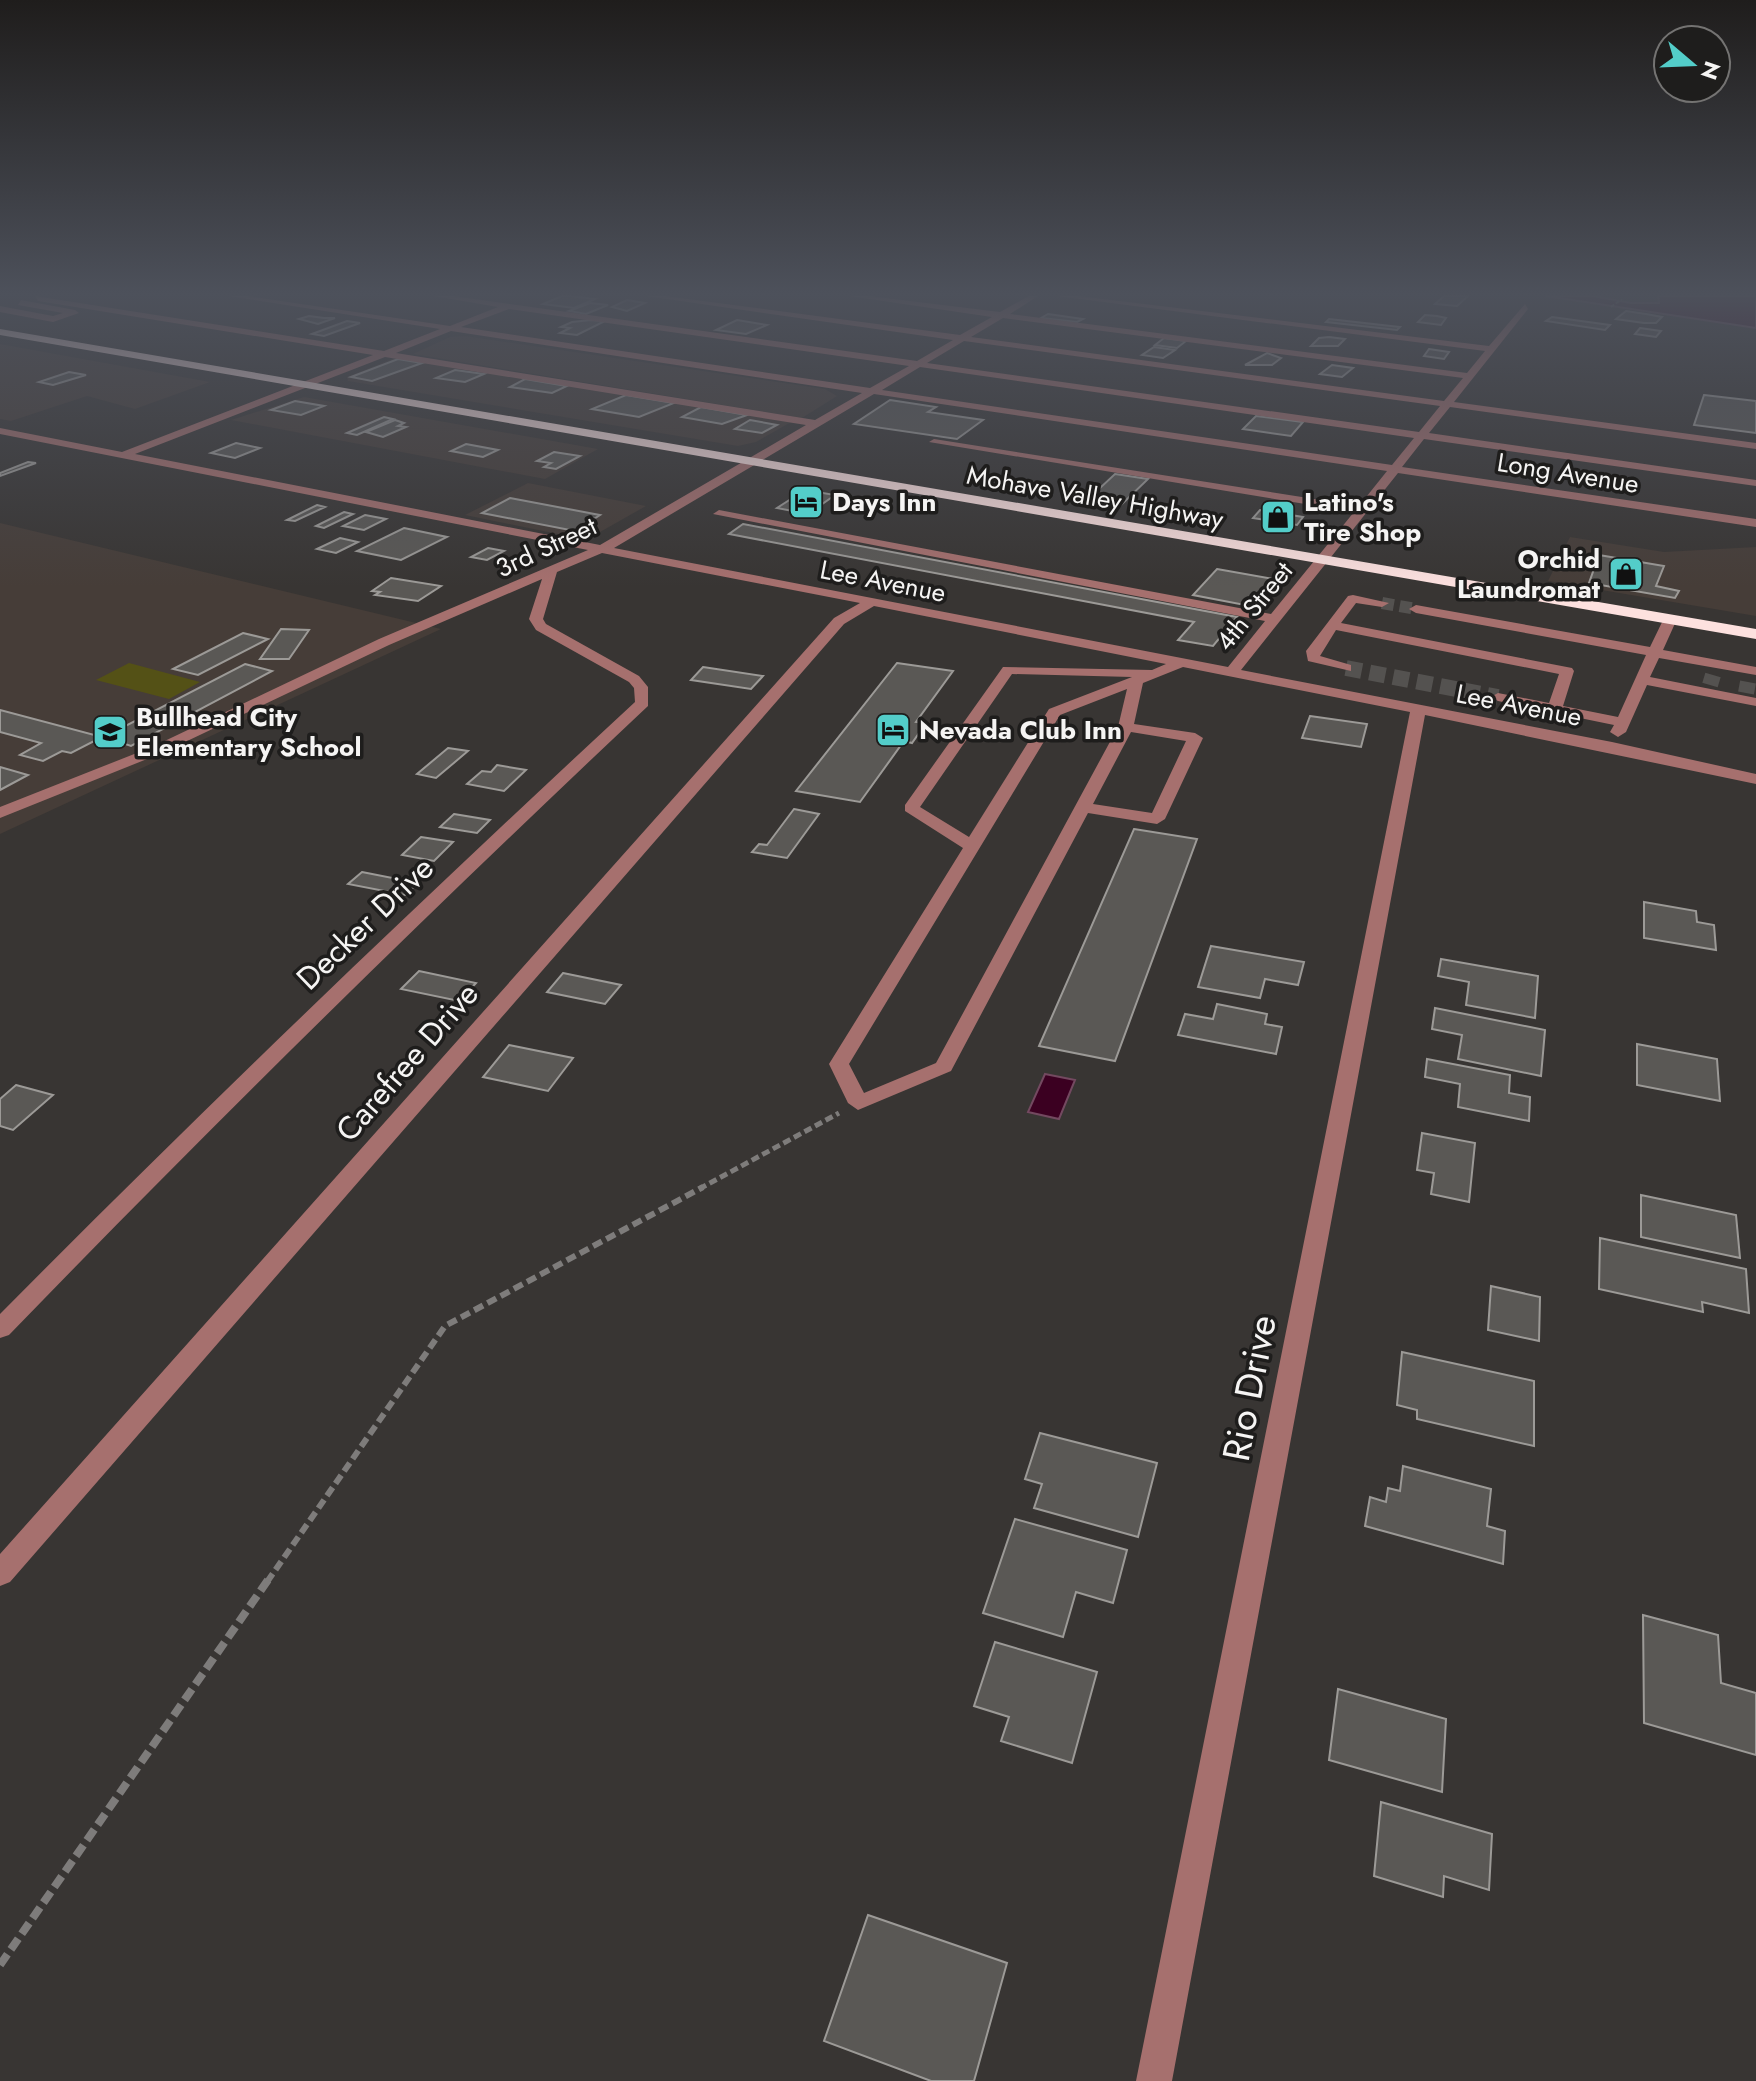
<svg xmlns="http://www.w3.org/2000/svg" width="1756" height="2081" viewBox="0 0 1756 2081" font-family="Jost,sans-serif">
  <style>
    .built { fill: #463d38 }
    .green { fill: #545116 }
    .water { fill: #3b0021; stroke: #734960; stroke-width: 2 }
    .building { fill: #5a5855; stroke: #9c9a97; stroke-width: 2 }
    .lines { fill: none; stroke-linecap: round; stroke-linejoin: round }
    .minor-tunnel-far1 { stroke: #545250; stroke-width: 12; stroke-dasharray: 12 6; stroke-linecap: butt }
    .minor-tunnel { stroke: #545250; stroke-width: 16; stroke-dasharray: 16 8; stroke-linecap: butt }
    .path-far3 { stroke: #7e7c7b; stroke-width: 2; stroke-dasharray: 4 2; stroke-linecap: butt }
    .path-far2 { stroke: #7e7c7b; stroke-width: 5; stroke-dasharray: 8 4; stroke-linecap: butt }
    .path-far1 { stroke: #7e7c7b; stroke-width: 6; stroke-dasharray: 10 5; stroke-linecap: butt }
    .path { stroke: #7e7c7b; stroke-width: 8; stroke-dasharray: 13 6; stroke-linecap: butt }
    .minor { fill: #a6706e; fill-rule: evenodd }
    .highway { fill: #fde1df; fill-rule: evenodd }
    .labels { text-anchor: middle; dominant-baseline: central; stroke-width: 7; stroke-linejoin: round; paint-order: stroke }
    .far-street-label { font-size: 26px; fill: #f5f4f3; stroke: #1e1d1c }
    .far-poi-label { font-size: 26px; font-weight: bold; fill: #f5f4f3; stroke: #1e1d1c; text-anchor: start }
    .street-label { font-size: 32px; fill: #f5f4f3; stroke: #1e1d1c }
    .near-street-label { font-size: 38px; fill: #f5f4f3; stroke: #1e1d1c }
  </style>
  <rect width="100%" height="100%" fill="#383533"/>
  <g class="built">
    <path d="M465 336 825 389 837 396 802 418 413 354 450 337Z"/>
    <path d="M0 344 210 382 135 409 87 396 11 421 0 419Z"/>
    <path d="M399 356 793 421 756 442 738 446 348 381 347 377Z"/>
    <path d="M304 397 598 449 545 479 231 420Z"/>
    <path d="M528 483 646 506 593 536 577 538 465 515Z"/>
    <path d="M0 523 441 629 0 834Z"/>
    <path d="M1570 537 1664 552 1756 547V616L1548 581Z"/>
  </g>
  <path class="green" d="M129 663 200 682 169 699 96 680Z"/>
  <g class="water">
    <path d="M1546 296H1593L1631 303H1659L1658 296H1756V328Z"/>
    <path d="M1045 1074 1075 1080 1059 1119 1028 1112Z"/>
  </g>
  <g class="building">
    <path d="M562 296H570L595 299 574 308 543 304Z"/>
    <path d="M1444 296H1468L1457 306 1435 304Z"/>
    <path d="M627 300 645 303 627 311 612 307Z"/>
    <path d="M590 303 608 305 586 314 569 311Z"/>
    <path d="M1626 311 1646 314 1662 317 1656 323H1644L1616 319Z"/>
    <path d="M1048 314 1083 319 1077 322 1041 318Z"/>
    <path d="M1425 315 1437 316 1446 318 1441 325 1418 322Z"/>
    <path d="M309 316 324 318H335L318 324 299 319Z"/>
    <path d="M1552 317 1610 325 1605 330 1546 321Z"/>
    <path d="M1329 319 1400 327 1397 330 1326 322Z"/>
    <path d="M591 320 605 321 577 335 560 333 570 328 561 327 572 322Z"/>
    <path d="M737 320 767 325 746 334 716 330Z"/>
    <path d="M347 321 360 323 324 336 312 334Z"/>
    <path d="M1640 328 1661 331 1656 337 1635 334Z"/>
    <path d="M1329 337 1345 339 1338 346H1311L1319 338Z"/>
    <path d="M1164 338 1186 341 1177 348 1155 345Z"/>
    <path d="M1154 347 1175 350 1163 358 1142 355Z"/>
    <path d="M1429 349 1449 352 1444 359 1424 356Z"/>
    <path d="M1267 353 1281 358 1272 365H1245Z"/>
    <path d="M398 359 422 363 372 381 351 377Z"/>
    <path d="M1332 365 1353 368 1342 377 1320 374Z"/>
    <path d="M455 370 484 374 465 382 436 378Z"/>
    <path d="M69 372 86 375 53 385 39 382Z"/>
    <path d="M525 379 567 386 552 393 510 387Z"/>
    <path d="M626 395 674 403 639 417 592 409Z"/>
    <path d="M1704 395 1756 401V433L1694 425Z"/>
    <path d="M890 400 936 407 928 412 983 420 957 439 854 424Z"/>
    <path d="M295 401 324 406 301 415 271 410Z"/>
    <path d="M701 407 747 415 722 424 682 417Z"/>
    <path d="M1256 416 1303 422 1291 436 1243 429Z"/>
    <path d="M384 417 393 419 357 435 347 433Z"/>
    <path d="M395 420 404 423 398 426 406 427 383 437 366 432Z"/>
    <path d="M750 420 777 425 762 433 735 429Z"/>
    <path d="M236 443 260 448 235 458 211 453Z"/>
    <path d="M466 444 498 450 483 457 451 451Z"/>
    <path d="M554 452 580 456 556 469 544 467 551 463 537 461Z"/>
    <path d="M28 462 36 463 0 476V473Z"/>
    <path d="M1115 474 1148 479 1119 507 1085 502Z"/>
    <path d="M805 490 835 495 808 514 777 508Z"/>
    <path d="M510 498 600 515 575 531 482 513Z"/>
    <path d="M317 505 325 507 295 521 287 520Z"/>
    <path d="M1260 510 1303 517 1297 525 1253 518Z"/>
    <path d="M344 512 353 514 324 528 316 526Z"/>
    <path d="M365 515 386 519 364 530 343 526Z"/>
    <path d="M743 524 1237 617 1213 646 1178 640 1194 622 729 534Z"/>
    <path d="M404 528 447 537 401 560 357 551Z"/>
    <path d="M340 538 358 542 336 553 317 549Z"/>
    <path d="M488 548 504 551 487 560 471 557Z"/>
    <path d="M1599 555 1664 566 1656 586 1679 591 1675 598 1589 583Z"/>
    <path d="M1217 569 1273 579 1250 606 1193 595Z"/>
    <path d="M391 578 441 586 418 601 375 595 380 592 372 591Z"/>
    <path d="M281 629 309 630 289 659H260Z"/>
    <path d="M243 633 268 639 198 675 173 669Z"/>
    <path d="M897 663 953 671 916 722 926 723 912 743 904 741 860 802 796 791Z"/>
    <path d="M245 664 272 671 131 746 104 737Z"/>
    <path d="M703 667 763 676 751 689 691 680Z"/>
    <path d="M0 710 102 737 71 753 62 751 43 761 20 755 41 743 0 732Z"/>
    <path d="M1310 716 1367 724 1361 747 1302 738Z"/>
    <path d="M448 748 468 751 436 778 417 774Z"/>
    <path d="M497 765 526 770 504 791 467 784 482 771 491 772Z"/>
    <path d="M0 767 28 775 0 790Z"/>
    <path d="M794 809 819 814 787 858 752 852 759 844 767 845Z"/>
    <path d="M454 814 490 820 477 833 440 827Z"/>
    <path d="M1134 829 1197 839 1115 1061 1039 1046Z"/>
    <path d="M421 837 453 842 434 861 402 855Z"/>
    <path d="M362 872 418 883 405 895 348 884Z"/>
    <path d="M1644 902 1696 911 1697 922 1714 925 1716 950 1644 938Z"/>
    <path d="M1211 946 1304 962 1298 985 1265 979 1260 998 1198 987Z"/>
    <path d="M1441 959 1538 976 1535 1018 1466 1005 1469 982 1438 976Z"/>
    <path d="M419 971 476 983 459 1001 401 989Z"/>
    <path d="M563 973 621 985 605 1004 547 992Z"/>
    <path d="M1217 1004 1267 1014 1265 1024 1282 1027 1276 1054 1178 1035 1185 1014 1213 1019Z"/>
    <path d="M1435 1008 1545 1030 1541 1076 1458 1059 1462 1035 1432 1029Z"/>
    <path d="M1637 1044 1717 1059 1720 1101 1637 1085Z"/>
    <path d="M509 1045 573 1058 548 1091 483 1077Z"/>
    <path d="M1427 1059 1510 1075 1509 1093 1530 1097 1529 1121 1458 1107 1460 1084 1425 1077Z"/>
    <path d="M16 1085 53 1095 13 1130 0 1126V1099Z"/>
    <path d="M1422 1133 1475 1143 1469 1202 1431 1194 1434 1173 1417 1170Z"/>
    <path d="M1641 1195 1736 1215 1740 1258 1641 1237Z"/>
    <path d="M1600 1238 1746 1269 1749 1313 1702 1302 1703 1312 1599 1289Z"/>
    <path d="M1491 1286 1540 1297 1539 1341 1488 1330Z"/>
    <path d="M1402 1352 1534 1381V1446L1417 1419V1410L1397 1405Z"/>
    <path d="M1040 1433 1157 1463 1138 1537 1034 1508 1042 1484 1025 1479Z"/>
    <path d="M1403 1466 1491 1489 1487 1526 1505 1531 1503 1564 1365 1526 1370 1497 1386 1502 1388 1488 1400 1491Z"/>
    <path d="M1015 1519 1127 1550 1113 1603 1076 1592 1063 1637 983 1613Z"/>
    <path d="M1643 1615 1718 1635 1721 1683 1756 1693V1755L1644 1723Z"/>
    <path d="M995 1642 1097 1672 1072 1763 1001 1741 1009 1717 974 1706Z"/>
    <path d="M1338 1689 1446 1719 1442 1792 1329 1760Z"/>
    <path d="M1381 1802 1492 1834 1489 1890 1444 1876 1443 1897 1374 1876Z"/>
    <path d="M868 1915 1007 1963 974 2081H931L824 2041Z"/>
  </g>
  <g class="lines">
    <path class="minor-tunnel-far1" d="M1382 603 1416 609"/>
    <g class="minor-tunnel">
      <path d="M1346 668 1498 697"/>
      <path d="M1710 685 1713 675"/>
      <path d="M1746 693 1748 682"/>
    </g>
    <path class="path-far3" d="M1611 307 1622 299"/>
    <path class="path-far2" d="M699 1189 839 1113"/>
    <path class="path-far1" d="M267 1582 445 1326 703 1187"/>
    <path class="path" d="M0 1965 268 1580"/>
    <g class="minor">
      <path d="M35 296 384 351 440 329 229 296H247L450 326 498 307 434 296H453L917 361 953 340 646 296H665L960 335 992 317 849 296H869L1000 312 1029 296H1038L1010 314 1467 373 1485 351 1057 296H1078L1489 346 1525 304 1528 309 1454 402 1756 443V449L1450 407 1429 433 1756 480V486L1424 439 1402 467 1756 519V527L1398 473 1241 670 1612 742 1756 774V784L1425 715 1172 2081H1136L1410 712 1183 667 1143 683 1134 724 1195 733 1203 738 1165 819 1157 824 1088 813 951 1071 858 1110 848 1103 829 1064 963 848 905 811V805L1003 667 1152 670 1166 664 874 606 844 624 10 1582 0 1586V1554L834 618 860 603 602 553 557 572 543 619 546 624 639 676 648 687V706C429 912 218 1119 9 1335L0 1338V1314C207 1105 419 902 635 702L634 688 629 682 536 630 529 619 542 579 389 645 162 753 0 818V807L152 747 379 639 588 550 0 434V428L122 452 373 355 38 301ZM509 309 909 366 870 388 461 327ZM1003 318 1463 378 1444 401 971 337ZM451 331 862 393 815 420 396 353ZM964 341 1440 406 1419 432 927 363ZM385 357 806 425 600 545 135 454ZM920 367 1414 438 1392 465 882 390ZM874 394 1387 471 1359 506 934 439 929 442 1354 512 1271 614 719 510 713 514 1265 621 1228 667 614 548ZM1012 674 1132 677 1049 709 969 837 920 807ZM1127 689 1118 727 936 1063 864 1093 849 1064 1060 715ZM1131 732 1186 741 1152 813 1093 804Z"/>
      <path d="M21 300 75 310 79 313 53 322 0 312V306L53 316 63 313 18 305Z"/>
      <path d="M1353 595 1389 603 1382 607 1356 603 1341 623 1572 668 1574 671 1563 706 1618 717 1646 655 1416 613 1409 609 1416 605 1650 647 1665 616H1675L1677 619 1663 650 1756 667V675L1659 658 1650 677 1756 698V706L1647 685 1626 732 1618 737 1610 732 1614 725 1498 701 1491 697 1498 693 1549 703 1559 674 1336 630 1320 656 1351 665V671L1308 661 1306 651 1348 596Z"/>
    </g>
    <path class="highway" d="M0 329 1756 629V639L0 335Z"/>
  </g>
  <linearGradient id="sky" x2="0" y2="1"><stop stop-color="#1f1d1c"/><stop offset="0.5" stop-color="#4d515b"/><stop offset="1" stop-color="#4d515b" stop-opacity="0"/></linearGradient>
  <rect width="1756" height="587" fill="url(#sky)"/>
  <defs>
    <g id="hotel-square" transform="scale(1.8)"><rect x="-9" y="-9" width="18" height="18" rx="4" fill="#53cdc9" stroke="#1e1d1c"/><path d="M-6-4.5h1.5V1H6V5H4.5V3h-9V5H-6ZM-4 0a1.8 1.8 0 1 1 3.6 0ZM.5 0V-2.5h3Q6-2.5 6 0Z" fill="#111"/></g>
    <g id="shop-square" transform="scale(1.8)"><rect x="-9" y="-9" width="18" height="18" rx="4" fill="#53cdc9" stroke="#1e1d1c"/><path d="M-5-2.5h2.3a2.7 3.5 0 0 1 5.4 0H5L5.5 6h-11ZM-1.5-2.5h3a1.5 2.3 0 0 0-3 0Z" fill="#111"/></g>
    <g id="school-square" transform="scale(1.8)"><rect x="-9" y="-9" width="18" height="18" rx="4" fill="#53cdc9" stroke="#1e1d1c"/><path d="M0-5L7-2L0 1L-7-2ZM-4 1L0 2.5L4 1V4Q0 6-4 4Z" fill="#111"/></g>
  </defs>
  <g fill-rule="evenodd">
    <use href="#hotel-square" x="806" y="502"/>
    <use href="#shop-square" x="1278" y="517"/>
    <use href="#shop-square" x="1626" y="574"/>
    <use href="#hotel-square" x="893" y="730"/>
    <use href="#school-square" x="110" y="732"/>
  </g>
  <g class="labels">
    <g class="far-street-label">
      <text transform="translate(1568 473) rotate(9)">Long Avenue</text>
      <text transform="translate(1095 497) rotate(10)">Mohave Valley Highway</text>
      <text transform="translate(546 547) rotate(-25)">3rd Street</text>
      <text transform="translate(883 581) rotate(11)">Lee Avenue</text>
      <text transform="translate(1254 606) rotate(-51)">4th Street</text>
      <text transform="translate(1519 705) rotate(11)">Lee Avenue</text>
    </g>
    <g class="far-poi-label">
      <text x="832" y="502">Days Inn</text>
      <text x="1304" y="502">Latino's<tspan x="1304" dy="30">Tire Shop</tspan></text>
      <text x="1600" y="559" text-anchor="end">Orchid<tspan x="1600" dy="30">Laundromat</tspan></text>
      <text x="136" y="717">Bullhead City<tspan x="136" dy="30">Elementary School</tspan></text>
      <text x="919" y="730">Nevada Club Inn</text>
    </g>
    <g class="street-label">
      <text transform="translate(365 923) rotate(-44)">Decker Drive</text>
      <text transform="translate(407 1062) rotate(-49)">Carefree Drive</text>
    </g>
    <g class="near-street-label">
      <text transform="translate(1249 1388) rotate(-79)">Rio Drive</text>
    </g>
  </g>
  <g transform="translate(1692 64) rotate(109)"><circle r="38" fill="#1e1d1c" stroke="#747372" stroke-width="2"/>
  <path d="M0-6L14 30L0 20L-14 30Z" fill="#53cdc9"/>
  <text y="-12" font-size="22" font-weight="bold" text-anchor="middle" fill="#f5f4f3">N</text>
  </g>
</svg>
